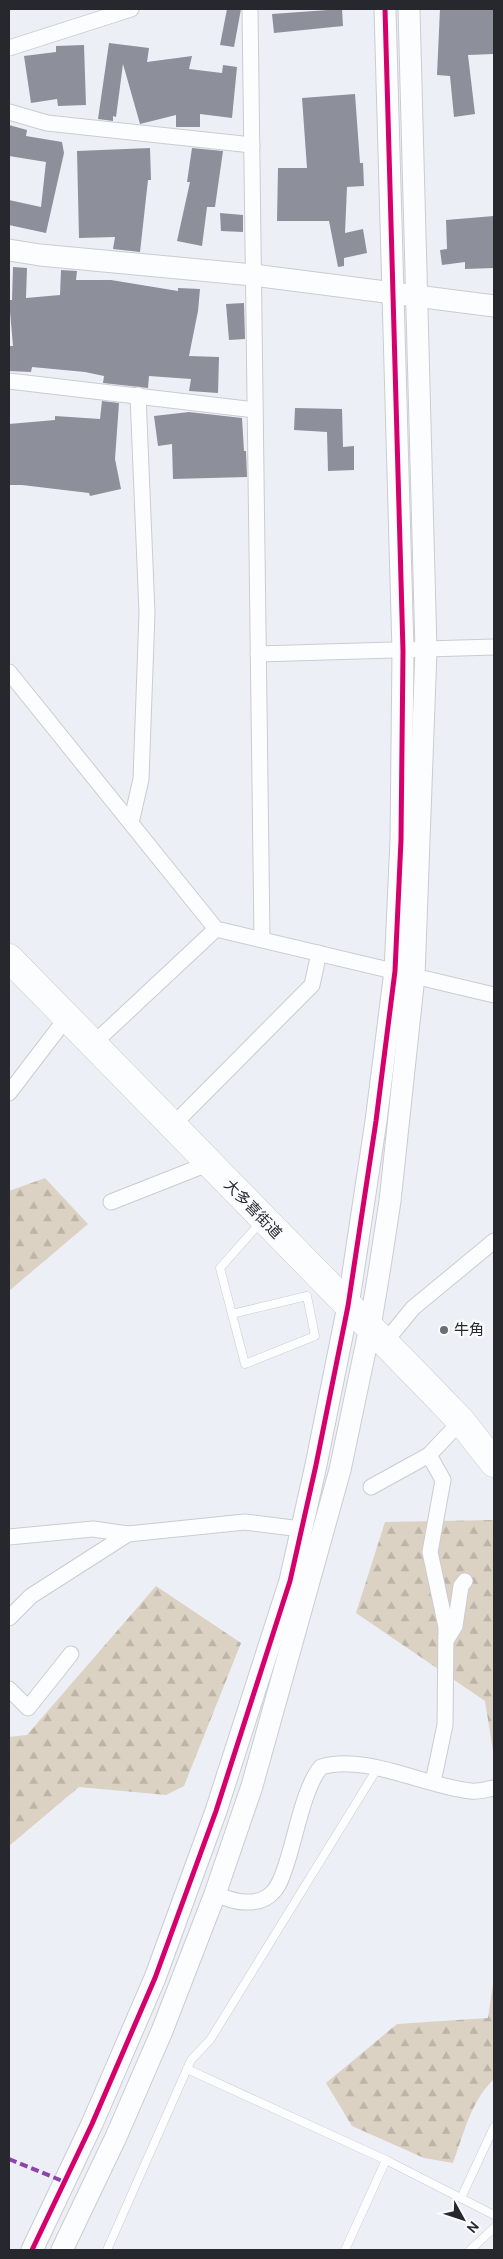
<svg xmlns="http://www.w3.org/2000/svg" width="503" height="2259" viewBox="0 0 503 2259" font-family="Cabin,'Noto Sans JP',sans-serif">
  <style>
    .forest { fill: url(#forest-firs) }
    .building { fill: #8d8f9a }
    .lines { fill: none; stroke-linecap: round; stroke-linejoin: round }
    .lane-casing { stroke: #caccd1; stroke-width: 9 }
    .street-casing { stroke: #caccd1; stroke-width: 17 }
    .secondary-casing { stroke: #caccd1; stroke-width: 23 }
    .highway-casing { stroke: #caccd1; stroke-width: 29 }
    .lane { stroke: #fcfdfe; stroke-width: 8 }
    .street { stroke: #fcfdfe; stroke-width: 15 }
    .secondary { stroke: #fcfdfe; stroke-width: 21 }
    .highway { stroke: #fcfdfe; stroke-width: 28 }
    .quiet { stroke: #8e44ad; stroke-width: 4; stroke-dasharray: 8 4; stroke-linecap: butt }
    .cycleway-casing { stroke: #fafbfd; stroke-width: 8 }
    .cycleway { stroke: #d6006c; stroke-width: 5 }
    .poi-dot { fill: #6c6e73; stroke: #fafbfd; stroke-width: 2 }
    .labels { text-anchor: middle; dominant-baseline: central; stroke-width: 5; stroke-linejoin: round; paint-order: stroke }
    .street-label { font-size: 15px; fill: #26282d; stroke: #fafbfd }
    .poi-label { font-size: 15px; fill: #26282d; stroke: #fafbfd; text-anchor: start }
  </style>
  <defs>
    <pattern id="forest-firs" width="22" height="20" patternUnits="userSpaceOnUse" patternTransform="scale(1.25)"><rect width="22" height="20" fill="#dcd2c3"/><path d="M5 1l3.5 6h-7zM16 11l3.5 6h-7z" fill="#bdb4a8"/></pattern>
  </defs>
  <rect width="100%" height="100%" fill="#edeff6"/>
  <g class="forest">
    <path d="M45 1178 88 1224 9 1291V1191Z"/>
    <path d="M494 1520V1757L485 1701 356 1613 385 1522Z"/>
    <path d="M156 1586 241 1643 184 1786 166 1795 79 1787 9 1846V1737L27 1735Z"/>
    <path d="M494 1977V2079C471 2101 464 2133 453 2163L424 2158 352 2126 326 2083 397 2024 488 2018Z"/>
  </g>
  <g class="building">
    <path d="M227 9H241L234 47 220 45Z"/>
    <path d="M342 9 343 26 274 33 272 14Z"/>
    <path d="M440 9H494V54L468 55 475 114 454 117 450 76 437 75Z"/>
    <path d="M109 43 149 48 147 62 192 56 189 69 222 73 223 65 237 67 232 118 200 114V127H176V115L140 124 123 64 116 117 113 116V121L98 119Z"/>
    <path d="M84 45 86 105 58 106 57 99 31 103 24 56 56 52V46Z"/>
    <path d="M355 94 360 163H363L364 186 347 187 345 233 363 229 367 253 344 258V266L338 267 329 221H277L278 168H307L302 98Z"/>
    <path d="M9 125 27 130 26 136 62 142 64 153 46 233 9 225V200L41 207 46 162 9 156Z"/>
    <path d="M150 148 151 180H148L140 252 113 249 115 237 79 238 77 151Z"/>
    <path d="M192 148 223 151 215 207H207L202 246 177 241 190 182H187Z"/>
    <path d="M220 213 243 215V232L221 231Z"/>
    <path d="M494 216V268L465 269V262L442 265 440 250 447 249 446 220Z"/>
    <path d="M13 267 27 268 26 298 60 295 61 270 77 271 76 280H111L178 291V288L200 289 198 311 189 356 219 357 218 393 189 391 191 379 149 376 148 388 103 383 104 376 85 372 32 367 31 372 9 371V346H13L9 300H12Z"/>
    <path d="M244 303 245 339 229 340 226 304Z"/>
    <path d="M102 401 119 403 115 459 121 489 90 496 89 493 22 485H9V424L55 420V416L100 419Z"/>
    <path d="M295 408 342 409 343 447 354 446V470L328 471 327 432 294 430Z"/>
    <path d="M189 412 242 418 244 451H246L247 477 173 479 172 444 158 446 154 416Z"/>
  </g>
  <g class="lines">
    <g class="lane-casing">
      <g id="lane">
        <path d="M232 1314 307 1296 315 1336 245 1364 220 1268 260 1223"/>
        <path d="M187 2069 386 2160 494 2215"/>
        <path d="M461 2198 494 2127"/>
        <path d="M107 2250 191 2060 210 2040 377 1769"/>
        <path d="M345 2250 386 2160"/>
        <path d="M470 2250 494 2228"/>
      </g>
    </g>
    <g class="street-casing">
      <g id="street">
        <path d="M250 9 262 939"/>
        <path d="M9 48 131 9"/>
        <path d="M9 112 47 123 252 145"/>
        <path d="M9 381 255 410"/>
        <path d="M258 654 494 647"/>
        <path d="M9 672 216 929 494 995"/>
        <path d="M131 823 141 779 147 613 138 395"/>
        <path d="M93 1044 216 929"/>
        <path d="M9 1093 68 1016"/>
        <path d="M173 1125 312 985 319 953"/>
        <path d="M111 1202 210 1163"/>
        <path d="M385 1342 413 1308 494 1241"/>
        <path d="M429 1455 443 1480 430 1552 446 1627 445 1725 433 1782"/>
        <path d="M371 1487 429 1455 461 1421"/>
        <path d="M9 1537 93 1529 128 1534 245 1522 301 1529"/>
        <path d="M9 1618 31 1596 128 1534"/>
        <path d="M446 1641 455 1626 461 1586 465 1581"/>
        <path d="M9 1689 28 1708 71 1654"/>
        <path d="M215 1894C226 1898 237 1903 248 1902 257 1902 267 1899 273 1892 279 1886 282 1877 285 1868 295 1841 303 1788 321 1767 364 1753 427 1787 471 1791 479 1792 487 1789 494 1788"/>
      </g>
    </g>
    <g class="secondary-casing">
      <g id="secondary">
        <path d="M9 250 40 255 253 275 494 306"/>
        <path d="M32 2250 92 2124 155 1978 216 1811 290 1581 316 1465 348 1306 376 1121 395 971 401 840 403 651 385 9"/>
        <path d="M62 2250 116 2137 162 2031 215 1894 252 1786 340 1470 370 1327 381 1260 390 1201 414 976 426 650 409 9"/>
      </g>
    </g>
    <g class="highway-casing">
      <path id="highway" d="M9 958 435 1394 461 1421 494 1463"/>
    </g>
    <use href="#lane" class="lane"/>
    <use href="#street" class="street"/>
    <use href="#secondary" class="secondary"/>
    <use href="#highway" class="highway"/>
    <path class="quiet" d="M9 2159 65 2182"/>
    <g class="cycleway-casing">
      <path id="cycleway" d="M32 2250 92 2124 155 1978 216 1811 290 1581 316 1465 348 1306 376 1121 395 971 401 840 403 651 385 9"/>
    </g>
    <use href="#cycleway" class="cycleway"/>
  </g>
  <circle class="poi-dot" cx="444" cy="1330" r="5"/>
  <g class="labels">
    <g class="street-label">
      <text transform="translate(253 1209) rotate(46)">大多喜街道</text>
    </g>
    <g class="poi-label">
      <text x="454" y="1330">牛角</text>
    </g>
  </g>
  <rect width="503" height="2259" fill="none" stroke="#26282d" stroke-width="20"/>
  <g transform="translate(463 2219) rotate(130)" stroke="#fafbfd" stroke-width="4" paint-order="stroke">
  <path d="M0-4L9 19L0 12L-9 19Z" fill="#26282d"/>
  <text y="-8" font-size="14" font-weight="bold" text-anchor="middle" fill="#26282d">N</text>
  </g>
</svg>
